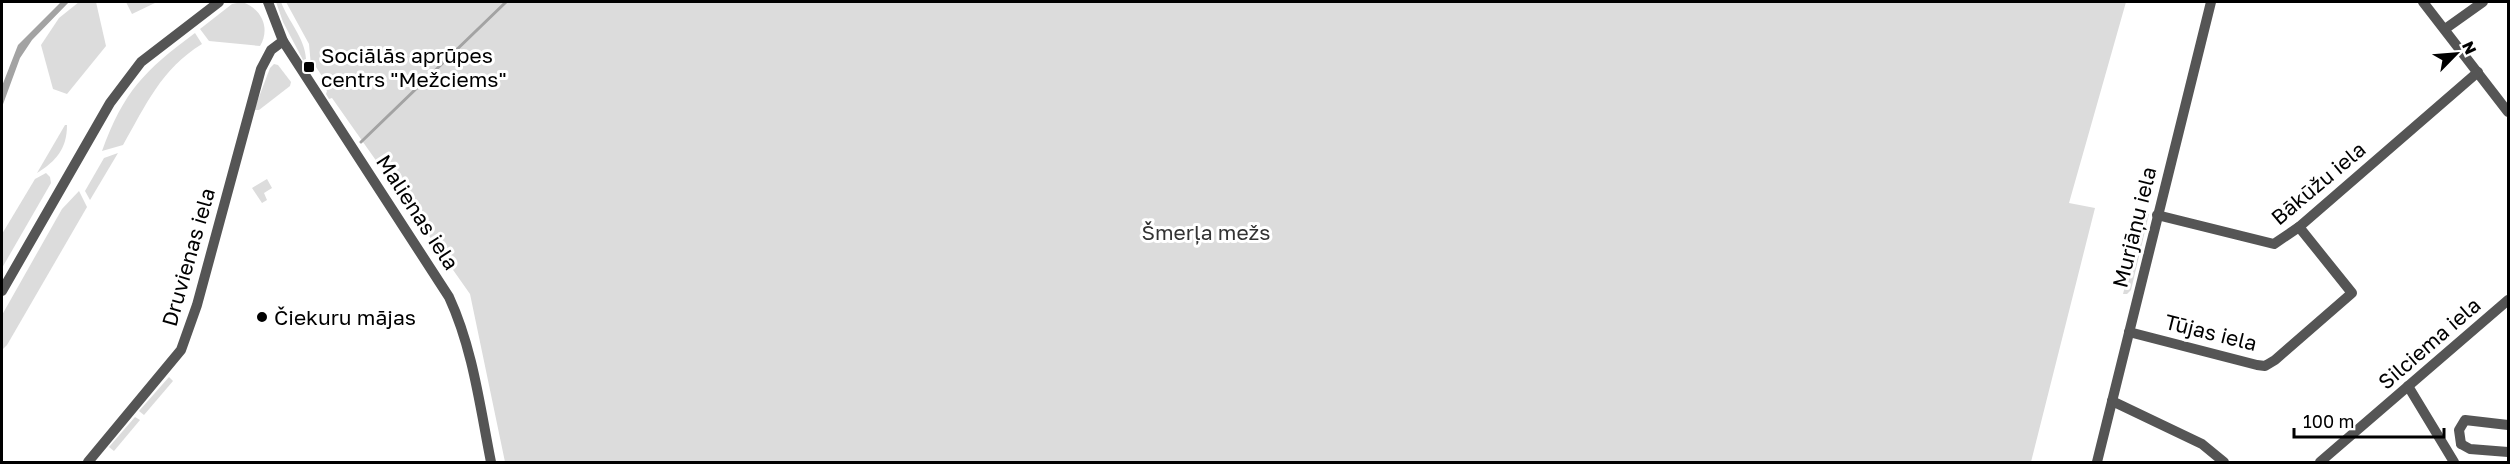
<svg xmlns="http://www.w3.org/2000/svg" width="2510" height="464" viewBox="0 0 2510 464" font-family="'Golos Text',sans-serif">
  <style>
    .green { fill: #dcdcdc }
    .water { fill: #a3a3a3 }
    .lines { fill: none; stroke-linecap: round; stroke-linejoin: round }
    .stream { stroke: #a3a3a3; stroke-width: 3 }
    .minor { stroke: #555; stroke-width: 10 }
    .poi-dot { fill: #000; stroke: #fff; stroke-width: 2 }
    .labels { text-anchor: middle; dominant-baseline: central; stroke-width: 6; stroke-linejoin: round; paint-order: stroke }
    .poi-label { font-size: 21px; fill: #000; stroke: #fff; text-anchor: start }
    .street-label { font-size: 21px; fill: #000; stroke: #fff }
    .park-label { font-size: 21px; fill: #333; stroke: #fff }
  </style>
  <rect width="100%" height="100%" fill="#fff"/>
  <g class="green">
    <path d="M79 2H96L106 46 67 94 53 89 41 45 59 18Z"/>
    <path d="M126 2H157L132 14Z"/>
    <path d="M242 2C261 8 271 28 260 46L209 41 200 29 232 4Z"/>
    <path d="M276 2H281C288 21 305 38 306 59L303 60 283 22Z"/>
    <path d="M286 2H2126L2069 203 2095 208 2031 462H505L470 294 332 98 329 99 326 94 327 91 319 79 322 76 314 64 311 66 309 44Z"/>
    <path d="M195 33 202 44C161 69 146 105 123 145L102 151C124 91 144 71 195 33Z"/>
    <path d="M274 64 278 65 291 82 290 86 259 110H254L270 68Z"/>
    <path d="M65 125H67C67 149 56 161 37 173Z"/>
    <path d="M118 153 90 200 85 191 104 158Z"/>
    <path d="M46 173 50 177 51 183 2 268V234L35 179Z"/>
    <path d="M267 179 272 188 264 193 267 200 262 203 252 188Z"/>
    <path d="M79 191 87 207 7 345 2 350V315L62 209Z"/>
    <path d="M2143 213 2149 214 2131 290 2127 294H2123Z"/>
    <path d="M169 377 173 381 144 415 139 411Z"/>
    <path d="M135 417 140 420 114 451 109 447Z"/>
  </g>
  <path class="water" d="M61 2H69L32 40 20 58 2 107V86L18 45Z"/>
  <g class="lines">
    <path class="stream" d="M361 142 506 2"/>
    <g class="minor">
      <path d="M268 2 283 41 449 297C473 349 480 407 491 462"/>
      <path d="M2423 2 2508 112"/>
      <path d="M2445 29 2483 2"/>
      <path d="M2157 215 2274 244 2299 227 2478 72"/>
      <path d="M2 291 110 103 141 62 219 2"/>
      <path d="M2129 332 2257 365 2265 366 2275 360 2352 293 2299 227"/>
      <path d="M2408 386 2454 462"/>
      <path d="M2112 401 2202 444 2224 462"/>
      <path d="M2461 444 2459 430 2465 420 2508 425"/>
      <path d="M2461 444 2470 449 2508 452"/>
      <path d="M88 462 181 350 197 305 261 69 271 50 283 41"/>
      <path d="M2097 462 2211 2"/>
      <path d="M2320 462 2508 300"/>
    </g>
  </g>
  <g class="poi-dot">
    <rect x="303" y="61" width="12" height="12" rx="3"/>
    <circle cx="262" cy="317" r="6"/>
  </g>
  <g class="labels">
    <g class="poi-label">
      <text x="321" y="55">Sociālās aprūpes<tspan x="321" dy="24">centrs "Mežciems"</tspan></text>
      <text x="274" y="317">Čiekuru mājas</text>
    </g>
    <g class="street-label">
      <text transform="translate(2318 183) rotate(-40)">Bākūžu iela</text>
      <text transform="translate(418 212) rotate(57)">Malienas iela</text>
      <text transform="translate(2134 227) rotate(-76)">Murjāņu iela</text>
      <text transform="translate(188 257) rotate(-74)">Druvienas iela</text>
      <text transform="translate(2211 332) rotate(14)">Tūjas iela</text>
      <text transform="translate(2429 343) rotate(-41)">Silciema iela</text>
    </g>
    <g class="park-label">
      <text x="1206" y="232">Šmerļa mežs</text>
    </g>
  </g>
  <rect width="2510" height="464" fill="none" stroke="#000000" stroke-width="6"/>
  <g transform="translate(2456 54) rotate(65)" stroke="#ffffff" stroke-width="4.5" paint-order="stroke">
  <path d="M0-4.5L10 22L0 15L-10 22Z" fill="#000000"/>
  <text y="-9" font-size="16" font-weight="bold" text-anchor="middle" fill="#000000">N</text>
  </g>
  <path d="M2294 428v9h150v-9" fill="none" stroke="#000000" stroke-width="3"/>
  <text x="2303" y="428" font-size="18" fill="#000000" stroke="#ffffff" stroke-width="4.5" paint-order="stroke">100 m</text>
</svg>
